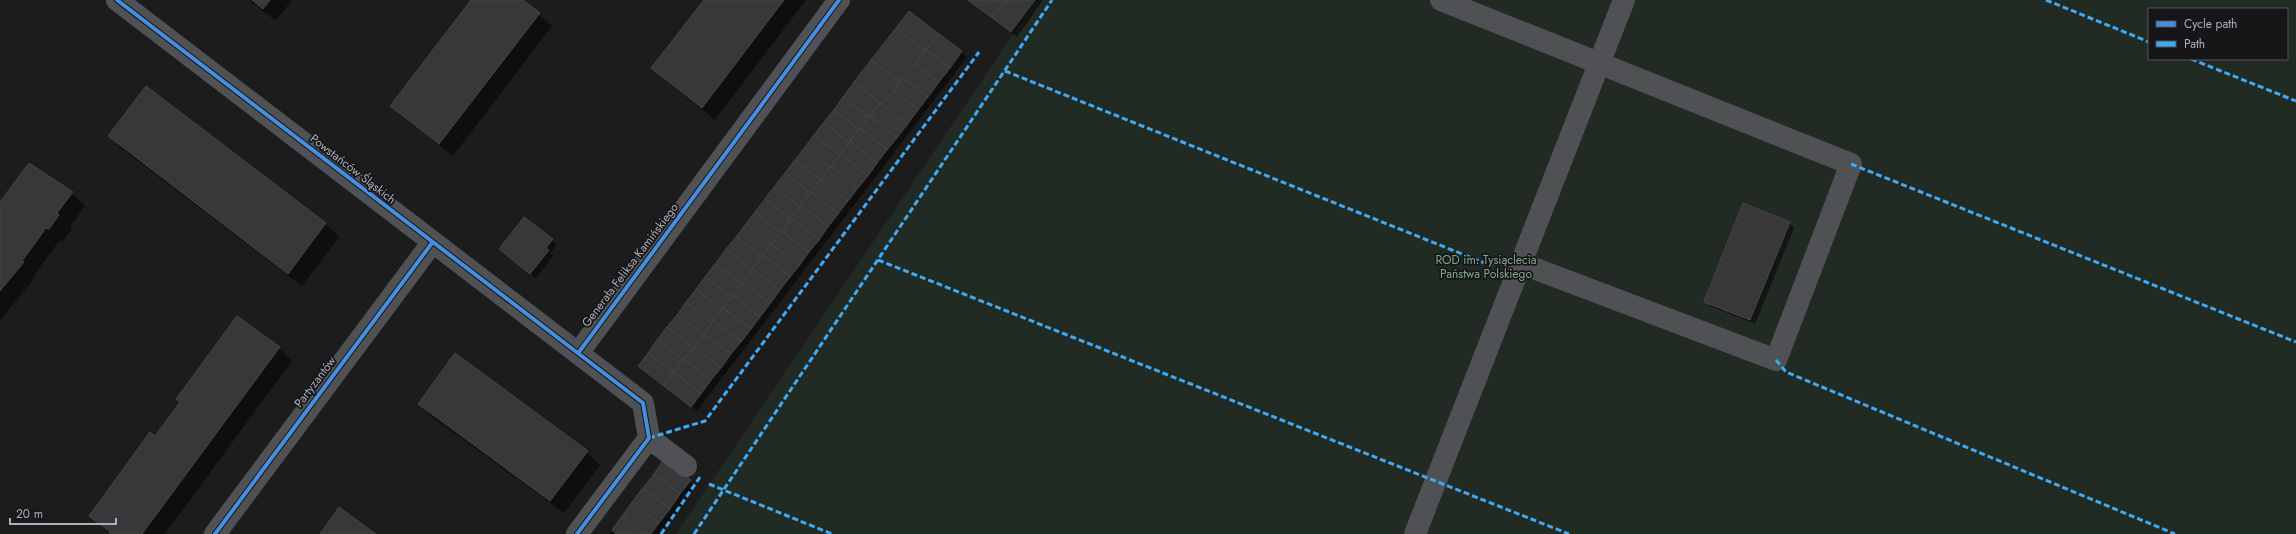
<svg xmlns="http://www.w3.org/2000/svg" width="2296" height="534" viewBox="0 0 2296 534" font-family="Jost,sans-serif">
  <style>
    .green { fill: #212a23; fill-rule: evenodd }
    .shadow { fill: #0007 }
    .building { fill: #38383a; stroke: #444548 }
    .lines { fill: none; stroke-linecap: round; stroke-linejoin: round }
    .minor { stroke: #505155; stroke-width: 22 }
    .quiet { stroke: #3fa9f5; stroke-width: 3; stroke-dasharray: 6 3; stroke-linecap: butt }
    .cycleway-casing { stroke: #161619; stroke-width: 6 }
    .cycleway { stroke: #468fdf; stroke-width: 4 }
    .labels { text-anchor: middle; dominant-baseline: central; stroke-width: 3.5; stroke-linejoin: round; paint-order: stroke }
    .street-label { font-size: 12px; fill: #acb0be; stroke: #161619 }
    .park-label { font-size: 12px; fill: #82aa88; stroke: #161619 }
  </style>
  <rect width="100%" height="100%" fill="#1c1c1c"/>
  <path class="green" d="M1036 0H2296V534H676ZM2149 9H2287V59H2149Z"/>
  <g class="shadow">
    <path d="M249 0H292L276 21Z"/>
    <path d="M472 0H522L552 26 453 156 405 119 392 106Z"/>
    <path d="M705 0H806L715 120 666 81 653 68Z"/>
    <path d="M965 0H1043L1017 37Z"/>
    <path d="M909 12 967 57 697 411 644 370Z"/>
    <path d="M146 87 326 224 339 237 302 286 122 149 109 136Z"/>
    <path d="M29 164 72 193 85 206 70 227 72 229 62 242 60 240 35 274 36 276 0 321V203Z"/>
    <path d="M1789 223 1794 228 1755 324 1710 306 1705 301Z"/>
    <path d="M552 240 557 245 550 253 553 256 536 278 504 252Z"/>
    <path d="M237 318 279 348 292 361 165 534H110L90 516 155 437 181 403 177 399Z"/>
    <path d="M419 404 587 452 600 465 564 513 432 417Z"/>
    <path d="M664 460 695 486 660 534H610Z"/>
  </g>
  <g class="building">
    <path d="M252 0H270L263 9Z"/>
    <path d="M471 0H523L540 13 439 144 390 106Z"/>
    <path d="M704 0H784L702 108 651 68Z"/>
    <path d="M967 0H1006L992 18Z"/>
    <path d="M1006 0H1035L1011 32 992 18Z"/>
    <path d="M909 11 939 34 925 51 896 28Z"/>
    <path d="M896 28 925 51 915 64 939 82 928 97 903 78 900 82 871 60Z"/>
    <path d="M939 34 962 51 950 68 926 50Z"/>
    <path d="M926 50 950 68 939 82 915 64Z"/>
    <path d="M871 60 900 82 882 105 854 82Z"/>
    <path d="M903 78 928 97 918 110 894 91Z"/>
    <path d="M854 82 880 103 868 117 843 97Z"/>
    <path d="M146 86 326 223 288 274 108 136Z"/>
    <path d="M894 91 918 110 907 125 882 105Z"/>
    <path d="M843 97 868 117 859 130 834 110Z"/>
    <path d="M880 103 907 125 897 138 870 116Z"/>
    <path d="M834 110 859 130 849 143 824 122Z"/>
    <path d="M870 116 897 138 887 150 860 128Z"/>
    <path d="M824 122 849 143 840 155 814 135Z"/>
    <path d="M860 128 887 150 877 163 850 141Z"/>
    <path d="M814 135 840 155 830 168 805 147Z"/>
    <path d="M850 141 877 163 868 176 841 154Z"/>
    <path d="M805 147 830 168 820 180 795 160Z"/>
    <path d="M841 154 868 176 858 188 831 166Z"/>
    <path d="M795 160 820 180 810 193 785 173Z"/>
    <path d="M29 163 73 192 57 213 59 215 49 229 46 228 22 261 24 262 0 291V202Z"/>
    <path d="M831 166 858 188 848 201 821 179Z"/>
    <path d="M785 173 810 193 800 207 774 187Z"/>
    <path d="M821 179 848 201 838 214 811 192Z"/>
    <path d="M774 187 800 207 791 220 765 199Z"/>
    <path d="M811 192 838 214 828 227 801 205Z"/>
    <path d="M765 199 791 220 781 233 755 212Z"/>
    <path d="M1743 203 1790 222 1750 320 1704 302Z"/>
    <path d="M801 205 828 227 819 240 791 218Z"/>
    <path d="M755 212 781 233 771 245 746 224Z"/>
    <path d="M524 217 553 239 546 248 549 250 530 274 499 249Z"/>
    <path d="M791 218 819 240 809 252 782 231Z"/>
    <path d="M746 224 771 245 762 257 736 237Z"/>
    <path d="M782 231 809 252 799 266 771 244Z"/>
    <path d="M736 237 762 257 752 270 726 249Z"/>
    <path d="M771 244 799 266 790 277 763 255Z"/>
    <path d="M726 249 752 270 742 284 715 264Z"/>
    <path d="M763 255 790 277 780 290 753 269Z"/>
    <path d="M715 264 742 284 731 297 705 277Z"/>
    <path d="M753 269 780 290 770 304 743 282Z"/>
    <path d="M705 277 731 297 722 310 696 289Z"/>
    <path d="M743 282 770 304 760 317 733 295Z"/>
    <path d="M696 289 722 310 712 323 686 302Z"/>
    <path d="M733 295 760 317 751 329 723 308Z"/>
    <path d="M686 302 712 323 703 335 677 315Z"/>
    <path d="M723 308 751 329 741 342 713 321Z"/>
    <path d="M677 315 703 335 693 348 667 327Z"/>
    <path d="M237 316 280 347 142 534H110L109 531 89 516 150 432 155 436 180 402 176 399Z"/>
    <path d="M713 321 741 342 731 354 704 334Z"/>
    <path d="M667 327 693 348 683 360 657 340Z"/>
    <path d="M704 334 731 354 721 368 694 347Z"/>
    <path d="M657 340 683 360 674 373 648 353Z"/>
    <path d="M694 347 721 368 711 380 684 359Z"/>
    <path d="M455 353 588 451 550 501 418 404Z"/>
    <path d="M648 353 674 373 664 386 638 366Z"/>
    <path d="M684 359 711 380 701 394 674 372Z"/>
    <path d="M674 372 701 394 691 407 664 386Z"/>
    <path d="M664 459 691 480 680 494 654 474Z"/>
    <path d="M654 474 680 494 670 509 643 488Z"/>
    <path d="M643 488 670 509 659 523 632 502Z"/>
    <path d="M632 502 659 523 651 534H645L622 516Z"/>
    <path d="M339 507 376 534H320Z"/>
    <path d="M622 516 645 534H616L612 530Z"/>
  </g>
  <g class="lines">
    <g class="minor">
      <path d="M117 0 643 403 649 438 577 534"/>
      <path d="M1441 0 1851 164 1776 360 1520 263"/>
      <path d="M579 352 839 0"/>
      <path d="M649 438 686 466"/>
      <path d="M215 534 432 243"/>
      <path d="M1415 534 1624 0"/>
    </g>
    <g class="quiet">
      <path d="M2046 0 2149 42"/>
      <path d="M2191 59 2296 101"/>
      <path d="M1005 71 1487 264 1520 263"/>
      <path d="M1851 164 2296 342"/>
      <path d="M878 260 1569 534"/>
      <path d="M1776 360 1786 372 2175 534"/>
      <path d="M649 438 705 421 979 52"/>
      <path d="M709 484 832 534"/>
      <path d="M661 534 700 477"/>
      <path d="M694 534 1052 0"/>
    </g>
    <g class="cycleway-casing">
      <g id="cycleway">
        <path d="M117 0 643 403 649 438 577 534"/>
        <path d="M579 352 839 0"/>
        <path d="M215 534 432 243"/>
      </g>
    </g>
    <use href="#cycleway" class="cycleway"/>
  </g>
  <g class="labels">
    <g class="street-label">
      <text transform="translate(353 169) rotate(38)">Powstańców Śląskich</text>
      <text transform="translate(630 265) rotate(-53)">Generała Feliksa Kamińskiego</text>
      <text transform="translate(315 382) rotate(-53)">Partyzantów</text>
    </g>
    <g class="park-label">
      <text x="1486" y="260">ROD im. Tysiąclecia<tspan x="1486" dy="14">Państwa Polskiego</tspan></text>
    </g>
  </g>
  <rect x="2148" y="8" width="140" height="52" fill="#161619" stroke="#52545b"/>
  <rect x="2156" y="21" width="20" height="6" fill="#468fdf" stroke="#52545b"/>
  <text x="2184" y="28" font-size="12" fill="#acb0be">Cycle path</text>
  <rect x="2156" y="41" width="20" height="6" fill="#3fa9f5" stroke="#52545b"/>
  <text x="2184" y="48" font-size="12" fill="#acb0be">Path</text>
  <path d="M10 518v6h106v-6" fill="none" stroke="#acb0be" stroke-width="2"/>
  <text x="16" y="518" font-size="12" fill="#acb0be" stroke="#161619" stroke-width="3" paint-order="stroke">20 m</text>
</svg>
